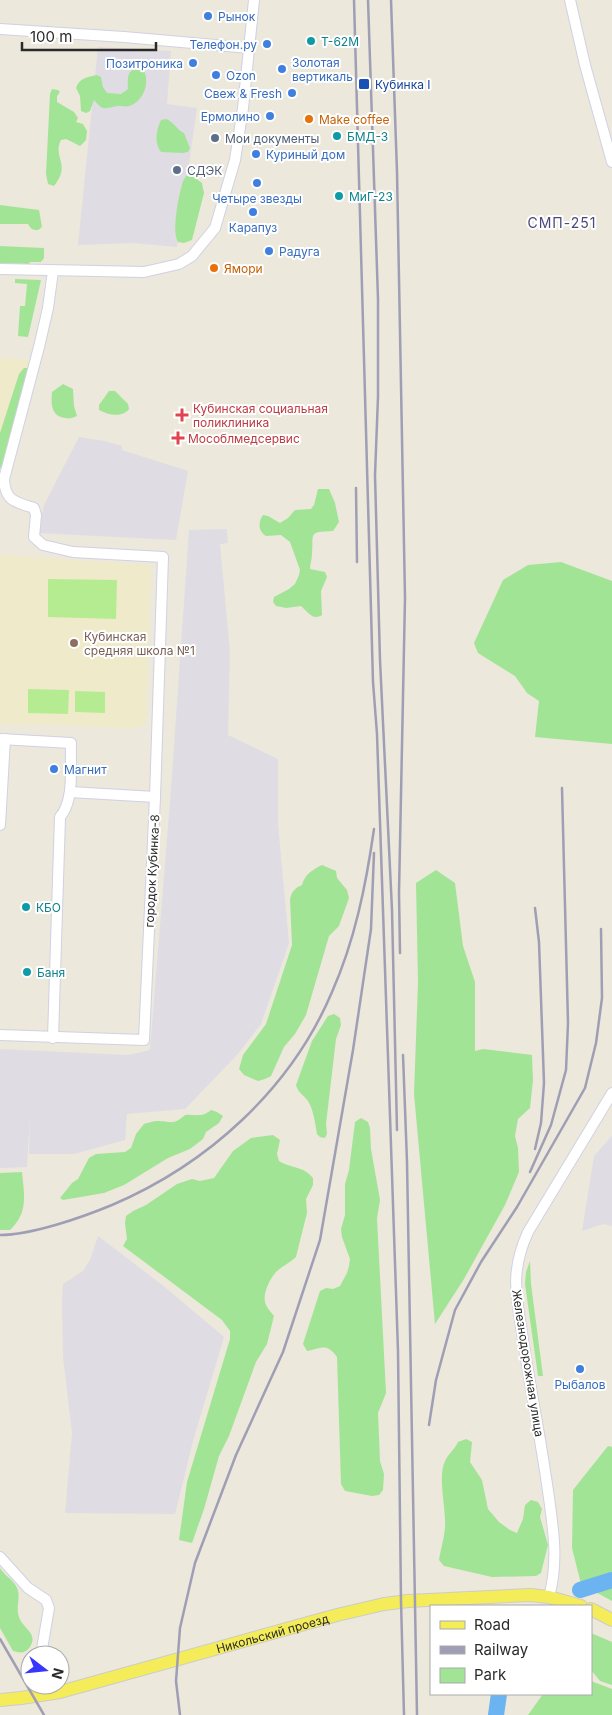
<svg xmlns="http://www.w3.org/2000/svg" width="612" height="1715" viewBox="0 0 612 1715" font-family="Inter,sans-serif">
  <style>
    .industrial { fill: #e0dce4 }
    .education { fill: #efeaca }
    .green { fill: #a2e496 }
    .pitch { fill: #b5ec92 }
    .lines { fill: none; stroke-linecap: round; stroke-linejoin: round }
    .river { stroke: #6bb4f1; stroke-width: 16 }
    .minor-casing { stroke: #d0d1e3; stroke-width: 12 }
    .major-casing { stroke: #ccc; stroke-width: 14 }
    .minor { stroke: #fff; stroke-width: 10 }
    .major { stroke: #f4ed59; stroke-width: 12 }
    .rail { stroke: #9f9eb5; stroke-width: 2.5 }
    .shop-dot { fill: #3f7fe0; stroke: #fff; stroke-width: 2 }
    .culture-dot { fill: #0f9aa8; stroke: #fff; stroke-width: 2 }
    .transit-dot { fill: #1a4fb4; stroke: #fff; stroke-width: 2 }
    .food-dot { fill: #e8710a; stroke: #fff; stroke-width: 2 }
    .service-dot { fill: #5c6f8a; stroke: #fff; stroke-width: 2 }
    .health-dot { fill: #e0444e; stroke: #fff; stroke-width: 2 }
    .education-dot { fill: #8d6e63; stroke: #fff; stroke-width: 2 }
    .labels { text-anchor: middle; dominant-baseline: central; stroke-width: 4; stroke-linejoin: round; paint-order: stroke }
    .shop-label { font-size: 12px; fill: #366cbe; stroke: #fff; text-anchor: start }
    .culture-label { font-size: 12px; fill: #0d838f; stroke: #fff; text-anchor: start }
    .transit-label { font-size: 12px; fill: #164399; stroke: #fff; text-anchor: start }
    .food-label { font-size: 12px; fill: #c56008; stroke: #fff; text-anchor: start }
    .service-label { font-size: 12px; fill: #4e5e75; stroke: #fff; text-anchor: start }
    .health-label { font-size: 12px; fill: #be3a42; stroke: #fff; text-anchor: start }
    .education-label { font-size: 12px; fill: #785e54; stroke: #fff; text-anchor: start }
    .street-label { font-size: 12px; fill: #2a2a2a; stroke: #fff }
    .neighbourhood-label { font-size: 14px; letter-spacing: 1px; fill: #4a497c; stroke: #fff }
  </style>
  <rect width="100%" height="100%" fill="#ece8db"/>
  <g class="industrial">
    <path d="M98 47 171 51 167 104 197 108 177 247 133 243 78 245Z"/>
    <path d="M79 437 104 441 122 446V450L188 471 176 540 38 533 44 505Z"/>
    <path d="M227 529 228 543 220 544 230 652 228 735 278 759V824L289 943 261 1024 237 1055 185 1109 127 1114 125 1140 74 1154H29L30 1114 27 1167 0 1168V1049L129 1055 150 1050 171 789 189 530Z"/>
    <path d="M612 1136V1226L603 1224 582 1231 594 1156Z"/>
    <path d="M98 1236 166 1288 224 1337 193 1441 175 1514 65 1513 72 1433 63 1357 62 1301 63 1284 83 1271 90 1260Z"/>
  </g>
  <g class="education">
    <path d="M0 358 30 360 10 436 0 434Z"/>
    <path d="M0 555 151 565 146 722 138 728 0 724Z"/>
  </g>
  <g class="green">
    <path d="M137 67H142C151 80 145 101 129 106 125 107 122 106 118 106 104 108 104 112 94 100L90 111 86 113 81 111 80 96 76 88C79 78 88 77 97 75L101 77 103 87 107 93 121 94 128 89C128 79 126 72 137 67Z"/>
    <path d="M52 89 58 90 60 92 57 96V102L74 112 78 118 76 122 83 124 87 131 86 140 80 146 66 139 61 140C52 157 72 164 54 186L48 184 46 174 50 94Z"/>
    <path d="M166 119C174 122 177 130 184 133L190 148 188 152 183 153 161 152C154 143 156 130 161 120Z"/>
    <path d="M191 175 202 183 204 193 192 240 184 243 178 242C171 231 179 194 183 181L186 176Z"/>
    <path d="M0 205 39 210 42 227 38 230C32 230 31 229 28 224H0Z"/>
    <path d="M0 246 44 248V258L41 262H30L29 264 0 263Z"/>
    <path d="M15 279 41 280 28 337 18 336 20 306H25L27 284 15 283Z"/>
    <path d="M24 368H29L4 466 0 468V433L19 374Z"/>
    <path d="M63 384 73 389 74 406 77 416C72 418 70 419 65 418 51 416 51 404 52 392Z"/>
    <path d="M109 391H115L128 404 129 409C122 418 108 415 99 410V405Z"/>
    <path d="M318 489H329L335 503 339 522 333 531C307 532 314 533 312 554 312 559 310 564 310 569L325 572 327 577 321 591 322 615C313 621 308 612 301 606L286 608 276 606 273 602 274 597 289 589 295 584 299 575 300 570 290 542 281 535 266 536C258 531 258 522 263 515L268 516 280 523 288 518 295 510 311 509 314 505Z"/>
    <path d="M561 562 612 581V744L535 737 539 701 527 693 515 676 478 653 474 643 503 580 528 565Z"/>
    <path d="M322 865 336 871 337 878 347 890 349 898 339 926 329 936 306 1015 295 1034 284 1047 271 1076 265 1079 258 1081 244 1075 239 1069 243 1055 266 1024 292 945 290 899C292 891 295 888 302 885 305 874 312 870 322 865Z"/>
    <path d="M436 870 455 883 463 946 475 982V1051L483 1049 532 1055 533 1080 530 1108 518 1119 515 1136 518 1148 519 1172 505 1205 464 1279 435 1324 414 1094 418 982 416 883Z"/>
    <path d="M334 1014 340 1018 341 1025 336 1039 326 1124 327 1134 325 1138 320 1137 317 1134C315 1123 314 1111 308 1101 304 1095 298 1093 296 1085L312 1041 328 1016Z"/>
    <path d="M211 1110 217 1112 223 1116 219 1123 206 1132 203 1139 190 1149 168 1158 124 1185 104 1193 63 1200 60 1198 72 1183 78 1179 89 1158 96 1154 125 1152 131 1148 136 1134 144 1124C148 1123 153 1121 157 1121 171 1121 173 1126 185 1115 196 1114 202 1118 211 1110Z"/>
    <path d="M361 1118 368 1122 370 1128 371 1149 380 1200 377 1218 386 1393 378 1413 380 1461 384 1474 383 1490 379 1495 372 1496 345 1491 341 1484 337 1357C326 1342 321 1349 307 1351L303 1344 320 1291 326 1288 333 1289 340 1286 347 1273 349 1266 350 1259 342 1237 341 1229 345 1215V1184L349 1170 355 1122Z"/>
    <path d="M273 1135 280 1140 277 1154 279 1161C292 1169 304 1166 313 1178V1185L306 1199 307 1213 296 1257C290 1263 282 1266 276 1272 270 1279 263 1292 265 1302 266 1307 271 1312 274 1316L267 1344 256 1362 229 1436 219 1456 204 1509 192 1543 179 1540 187 1482 230 1339V1331L222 1320 123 1246 127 1239 125 1223 126 1216 133 1211 146 1205 177 1184 192 1179 200 1181 214 1178 233 1151 251 1138Z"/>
    <path d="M22 1172C24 1195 29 1212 10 1230H0V1173Z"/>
    <path d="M530 1261 531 1284 543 1376H538L525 1284 526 1272Z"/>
    <path d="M466 1439 472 1442 470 1462 482 1480 488 1509 499 1522 510 1530 517 1533 523 1519 525 1505 531 1500 538 1502 542 1509 540 1517 548 1545 541 1573 536 1576 492 1577 444 1566 439 1560C441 1547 446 1533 445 1520 445 1505 438 1475 445 1461 448 1454 455 1449 458 1442Z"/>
    <path d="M608 1446 612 1447V1601L581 1584 572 1548 573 1490Z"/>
    <path d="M0 1568C4 1575 12 1579 16 1586 22 1595 15 1607 19 1617 22 1628 39 1633 30 1647 25 1654 20 1653 13 1651L0 1628Z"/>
    <path d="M591 1633 612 1642V1685L600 1681 591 1670Z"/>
    <path d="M591 1681 612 1689V1715H528L543 1694H591Z"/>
  </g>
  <g class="pitch">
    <path d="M48 579 117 580 116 619 48 617Z"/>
    <path d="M28 689 69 690 68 714 28 713Z"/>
    <path d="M75 691 105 692V713L75 712Z"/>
  </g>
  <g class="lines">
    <g class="river">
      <path d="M580 1590 612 1580"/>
      <path d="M496 1715 499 1694"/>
    </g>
    <g class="minor-casing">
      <g id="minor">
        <path d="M570 0 585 65 612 162"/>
        <path d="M0 29 124 37 250 48"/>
        <path d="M0 269 144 272 179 264 192 256 215 228 235 160 243 108 254 0"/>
        <path d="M0 739 71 743C70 765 75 800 60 817L53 1038"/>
        <path d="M70 792 155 797"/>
        <path d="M0 825 5 739"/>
        <path d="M0 1035 144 1040 155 797 163 557 73 552 43 545 34 537 36 515 34 508C15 502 5 501 4 479L39 347 48 308 53 271"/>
        <path d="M0 1557 28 1588 46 1600 49 1608 41 1655"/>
        <path d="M549 1597C559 1561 553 1527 548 1491 541 1441 531 1391 523 1340 517 1297 509 1274 528 1232L612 1093"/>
      </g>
    </g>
    <g class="major-casing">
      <g id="major">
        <path d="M591 1609 612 1620"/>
        <path id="s1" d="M0 1700 21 1698 60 1692 337 1615 384 1604 408 1601 530 1595 549 1597 581 1606"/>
      </g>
    </g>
    <use href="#minor" class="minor"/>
    <use href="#major" class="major"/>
    <g class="rail">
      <path d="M354 0 373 682 377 734 398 1351 401 1601 404 1715"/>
      <path d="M368 0 378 299V397L375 475 380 660 392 910 397 1130"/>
      <path d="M391 0 397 172 405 598 399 893 400 953"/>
      <path d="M356 488 357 562"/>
      <path d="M535 908 539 942 544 1083 541 1123 535 1149"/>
      <path d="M403 1055 407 1162 417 1715"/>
      <path d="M530 1172 551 1125 566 1070 568 1023 562 788"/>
      <path d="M0 1235C32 1235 83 1217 112 1205 208 1164 291 1089 332 992 355 940 366 885 374 829"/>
      <path d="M429 1425 436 1380 455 1310 481 1262 517 1207 585 1088 596 1043 602 998 601 929"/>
      <path d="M0 1639 44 1715"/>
      <path d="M180 1715 176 1681 180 1628 195 1563 236 1455 283 1352 320 1240 353 1050 371 929 374 853"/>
    </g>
  </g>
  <g class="shop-dot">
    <circle cx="208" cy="16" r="5"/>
    <circle cx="267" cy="44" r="5"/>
    <circle cx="193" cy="63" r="5"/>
    <circle cx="282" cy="69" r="5"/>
    <circle cx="216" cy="75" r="5"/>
    <circle cx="292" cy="93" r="5"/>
    <circle cx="270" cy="116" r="5"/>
    <circle cx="256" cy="154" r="5"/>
    <circle cx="257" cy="183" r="5"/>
    <circle cx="253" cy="212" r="5"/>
    <circle cx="269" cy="251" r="5"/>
    <circle cx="54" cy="769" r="5"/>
    <circle cx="580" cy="1369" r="5"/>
  </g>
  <g class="culture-dot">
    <circle cx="311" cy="41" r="5"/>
    <circle cx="337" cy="136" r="5"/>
    <circle cx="339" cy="196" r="5"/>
    <circle cx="26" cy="907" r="5"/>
    <circle cx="27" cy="972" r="5"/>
  </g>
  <rect class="transit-dot" x="358" y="78" width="12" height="12" rx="2.5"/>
  <g class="food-dot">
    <circle cx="309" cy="119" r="5"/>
    <circle cx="214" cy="268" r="5"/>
  </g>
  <g class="service-dot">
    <circle cx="215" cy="138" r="5"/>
    <circle cx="177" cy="170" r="5"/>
  </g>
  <g class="health-dot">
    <path d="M179.5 407.5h5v5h5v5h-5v5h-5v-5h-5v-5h5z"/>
    <path d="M175.5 430.5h5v5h5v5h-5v5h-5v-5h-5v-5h5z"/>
  </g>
  <circle class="education-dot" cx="74" cy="643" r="5"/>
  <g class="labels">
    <g class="shop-label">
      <text x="218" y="16">Рынок</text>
      <text x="257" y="44" text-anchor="end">Телефон.ру</text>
      <text x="292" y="62">Золотая<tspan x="292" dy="14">вертикаль</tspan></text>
      <text x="183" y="63" text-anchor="end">Позитроника</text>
      <text x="226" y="75">Ozon</text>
      <text x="282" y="93" text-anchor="end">Свеж &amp; Fresh</text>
      <text x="260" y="116" text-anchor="end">Ермолино</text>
      <text x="266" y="154">Куриный дом</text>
      <text x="257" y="198" text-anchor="middle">Четыре звезды</text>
      <text x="253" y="227" text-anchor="middle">Карапуз</text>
      <text x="279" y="251">Радуга</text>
      <text x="64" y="769">Магнит</text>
      <text x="580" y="1384" text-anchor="middle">Рыбалов</text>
    </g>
    <g class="culture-label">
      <text x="321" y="41">Т-62М</text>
      <text x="347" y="136">БМД-3</text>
      <text x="349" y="196">МиГ-23</text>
      <text x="36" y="907">КБО</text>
      <text x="37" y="972">Баня</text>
    </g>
    <g class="transit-label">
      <text x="375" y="84">Кубинка I</text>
    </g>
    <g class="food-label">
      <text x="319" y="119">Make coffee</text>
      <text x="224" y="268">Ямори</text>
    </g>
    <g class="service-label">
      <text x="225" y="138">Мои документы</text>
      <text x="187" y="170">СДЭК</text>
    </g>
    <g class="health-label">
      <text x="193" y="408">Кубинская социальная<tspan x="193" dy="14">поликлиника</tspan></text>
      <text x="188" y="438">Мособлмедсервис</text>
    </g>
    <g class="education-label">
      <text x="84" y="636">Кубинская<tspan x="84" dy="14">средняя школа №1</tspan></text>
    </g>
    <g class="street-label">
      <text transform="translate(152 871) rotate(-87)">городок Кубинка-8</text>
      <text transform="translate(528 1363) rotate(81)">Железнодорожная улица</text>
      <text stroke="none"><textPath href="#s1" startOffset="281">Никольский проезд</textPath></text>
    </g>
    <g class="neighbourhood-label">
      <text x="562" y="222">СМП-251</text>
    </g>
  </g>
  <rect x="430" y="1605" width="162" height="90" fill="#ffffff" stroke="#aaaaaa"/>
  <rect x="440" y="1621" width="25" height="8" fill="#f4ed59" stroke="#aaaaaa"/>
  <text x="474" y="1630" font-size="15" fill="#2a2a2a">Road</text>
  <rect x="440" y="1646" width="25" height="8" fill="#9f9eb5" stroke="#aaaaaa"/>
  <text x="474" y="1655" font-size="15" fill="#2a2a2a">Railway</text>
  <rect x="440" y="1668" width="25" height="15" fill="#a2e496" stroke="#aaaaaa"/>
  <text x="474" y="1680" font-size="15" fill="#2a2a2a">Park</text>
  <g transform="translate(45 1670) rotate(106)"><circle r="24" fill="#ffffff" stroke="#aaaaaa"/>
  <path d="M0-4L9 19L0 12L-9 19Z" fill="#3737fe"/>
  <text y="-8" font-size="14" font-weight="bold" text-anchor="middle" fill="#2a2a2a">N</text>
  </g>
  <path d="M22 42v8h134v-8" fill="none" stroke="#2a2a2a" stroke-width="2.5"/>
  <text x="30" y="42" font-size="15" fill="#2a2a2a" stroke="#ffffff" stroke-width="4" paint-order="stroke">100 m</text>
</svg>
